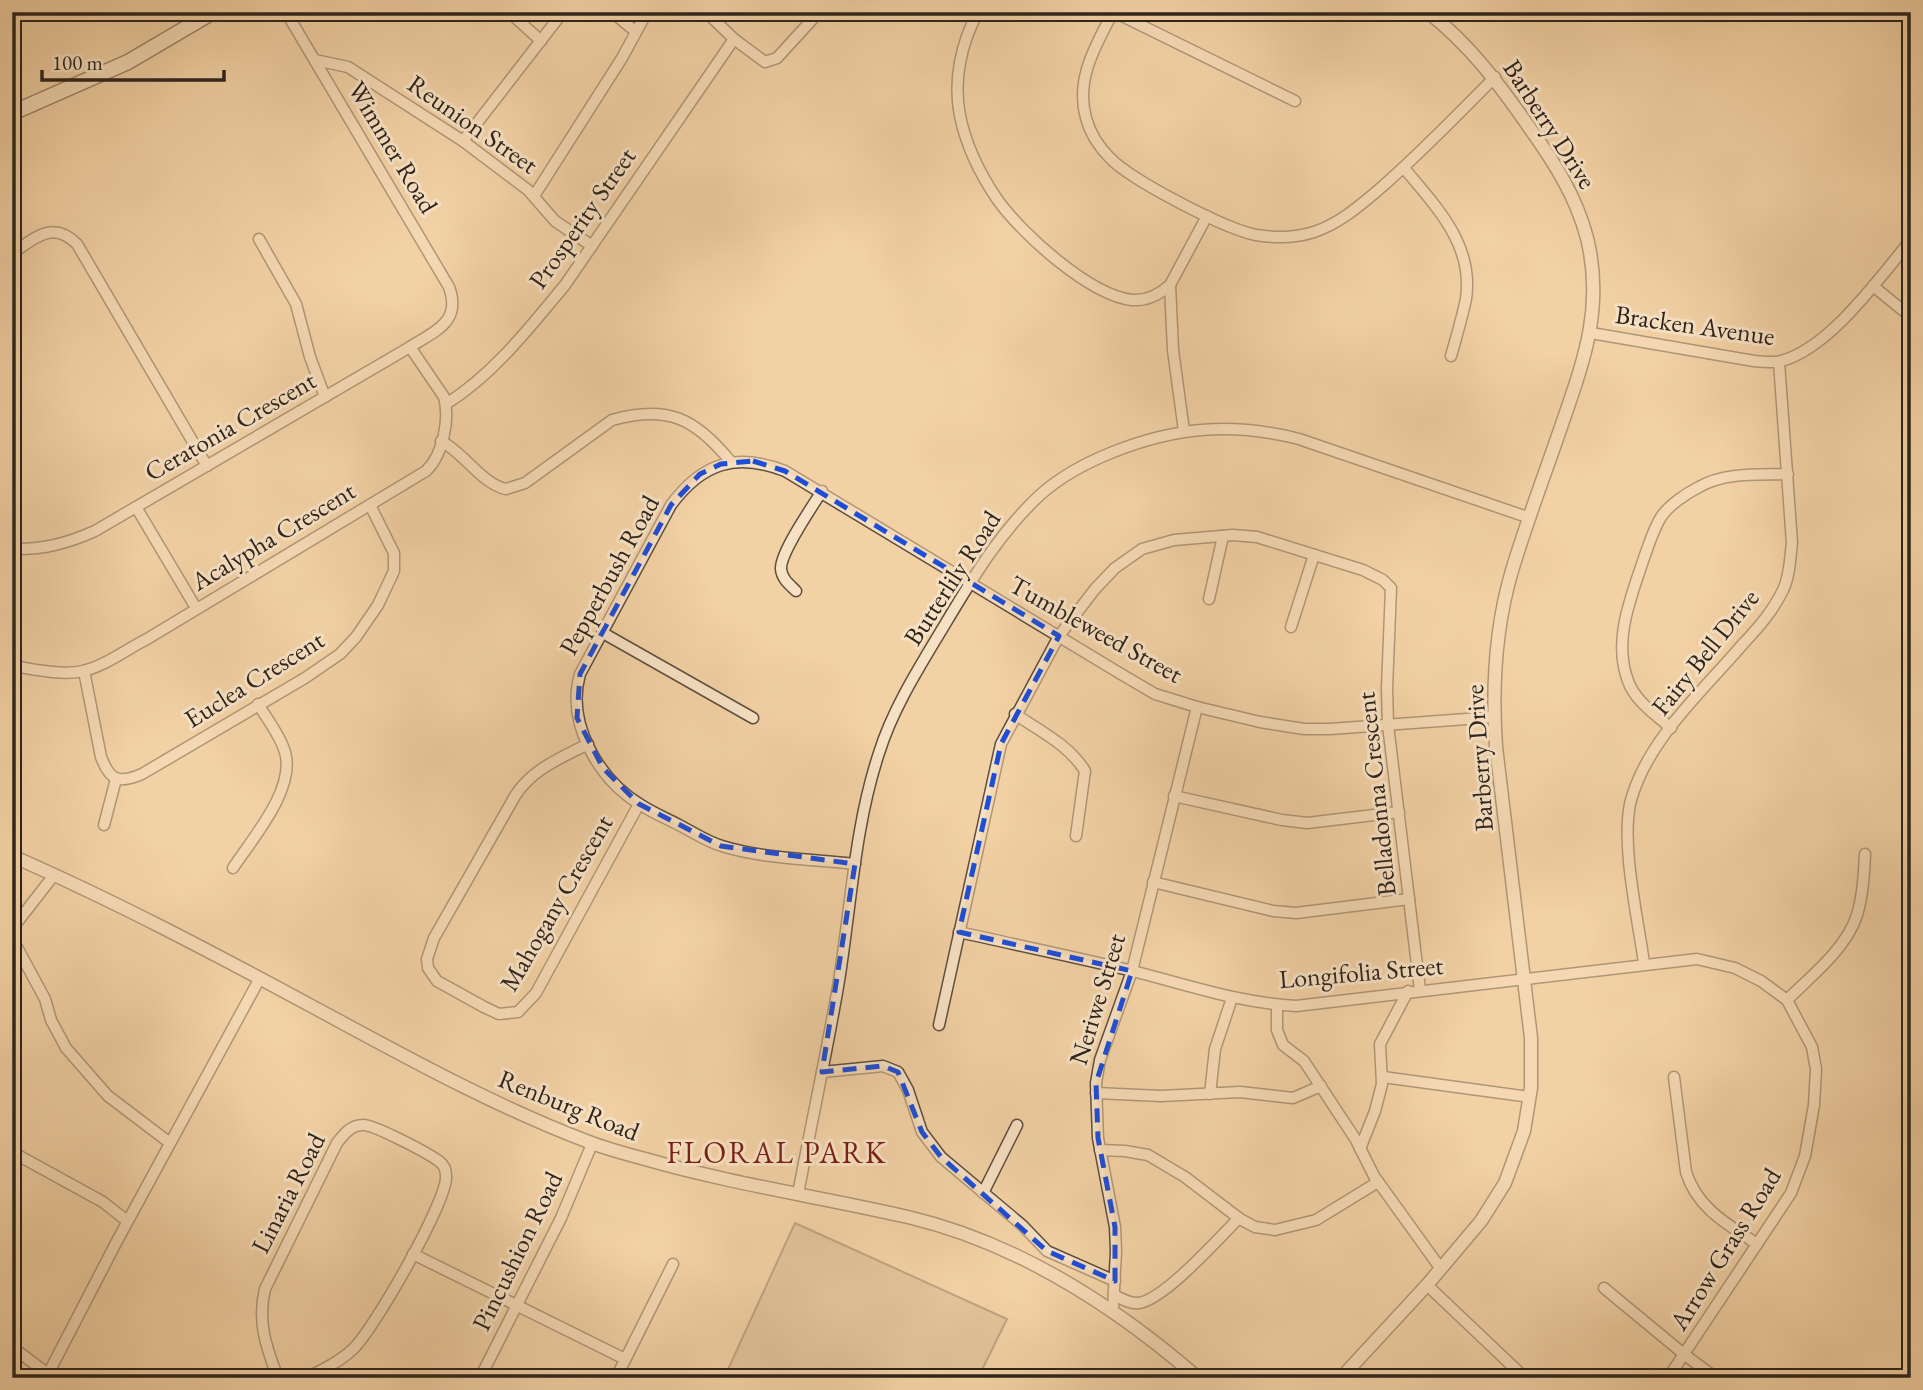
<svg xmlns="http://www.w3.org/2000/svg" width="1923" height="1390" viewBox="0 0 1923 1390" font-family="'EB Garamond',serif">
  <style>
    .pitch { fill: #d1b48e; stroke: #806c55; stroke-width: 2 }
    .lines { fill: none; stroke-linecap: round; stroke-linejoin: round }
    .minor-casing { stroke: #5f4f3e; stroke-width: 13 }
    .tertiary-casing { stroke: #5f4f3e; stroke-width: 15 }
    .secondary-casing { stroke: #2e241c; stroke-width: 17 }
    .minor { stroke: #f7e1c4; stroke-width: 10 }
    .tertiary { stroke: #f7e1c4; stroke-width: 12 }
    .secondary { stroke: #f7e1c4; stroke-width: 14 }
    .marked { fill: none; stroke: #1d4ed8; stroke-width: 5; stroke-dasharray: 14 9; stroke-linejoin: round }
    .labels { text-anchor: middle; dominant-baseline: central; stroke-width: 6; stroke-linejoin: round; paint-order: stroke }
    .street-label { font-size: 26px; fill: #2e241c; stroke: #f7e1c4 }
    .quarter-label { font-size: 30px; letter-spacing: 2px; fill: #7a1f14; stroke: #f7e1c4 }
  </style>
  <rect width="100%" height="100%" fill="#f2d1a5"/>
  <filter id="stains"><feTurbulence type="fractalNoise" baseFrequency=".00286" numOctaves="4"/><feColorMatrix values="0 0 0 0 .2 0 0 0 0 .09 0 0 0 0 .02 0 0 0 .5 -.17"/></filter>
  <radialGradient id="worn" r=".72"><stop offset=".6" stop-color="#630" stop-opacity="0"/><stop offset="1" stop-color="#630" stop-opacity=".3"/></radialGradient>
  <path class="pitch" d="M795 1223 1007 1319 978 1378H724Z"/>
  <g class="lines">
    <g class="minor-casing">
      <g id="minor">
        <path d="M509 12 541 41"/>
        <path d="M612 12 635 31"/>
        <path d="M706 12 734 39 765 62 777 58 819 12"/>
        <path d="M978 12C961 43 953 81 960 116 966 145 980 174 997 199 1021 233 1089 295 1132 300 1147 301 1159 295 1170 285L1207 216"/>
        <path d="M1113 12C1096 45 1075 79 1086 118 1090 133 1099 147 1110 158 1131 180 1225 229 1256 235 1274 238 1295 238 1314 232 1338 224 1357 208 1376 192 1418 156 1456 116 1495 77"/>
        <path d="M1114 12 1295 101"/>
        <path d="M315 60 348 67 463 141 528 190 555 221 592 246"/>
        <path d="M463 141 563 12"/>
        <path d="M1404 168C1436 207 1474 244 1466 299 1462 318 1456 338 1451 356"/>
        <path d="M534 196 622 58 647 12"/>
        <path d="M259 239 296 304 310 357 325 397"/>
        <path d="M12 253C36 238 52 220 77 244L207 466"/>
        <path d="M1170 285 1173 350 1184 431"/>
        <path d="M1873 286 1911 317"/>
        <path d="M1591 333 1754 361C1763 362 1773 363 1781 361 1830 348 1879 278 1911 240"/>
        <path d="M446 404C493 375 530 327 565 285L734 39"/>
        <path d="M441 441C464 453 482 484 506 489L525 483 612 420C668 404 696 419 731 462"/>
        <path d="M1909 475 1911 473"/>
        <path d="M136 507 196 608"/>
        <path d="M12 549C43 550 68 543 95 531L410 347C435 331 462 322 449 287L286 12"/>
        <path d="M796 591C789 584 782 579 781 569 780 553 812 507 822 491"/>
        <path d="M1209 599 1223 536"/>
        <path d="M1291 627 1314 555"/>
        <path d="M603 633 753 718"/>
        <path d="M12 666C34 669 61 676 83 671 105 666 127 649 147 639L426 471C443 455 450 419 444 397L410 347"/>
        <path d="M84 671 101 757C110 781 119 784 142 774L305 678 340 654 356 637 378 605 394 571V553L370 505"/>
        <path d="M1015 714C1040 731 1069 745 1085 771L1076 836"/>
        <path d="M1671 728C1655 714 1635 701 1628 681 1613 641 1630 600 1643 561 1648 547 1653 530 1661 517 1669 505 1687 493 1699 487 1725 472 1758 475 1788 474"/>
        <path d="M588 744C561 758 532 769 515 796L434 938 427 959 428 968 437 981 484 1007 499 1014 518 1012 536 993 639 804"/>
        <path d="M1174 796 1282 820 1307 823 1399 812"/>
        <path d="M104 825 116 779"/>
        <path d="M855 864C811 859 764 859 722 846 707 842 693 832 679 825 666 818 653 813 641 805 598 779 566 723 580 674L671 505C702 463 736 452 785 471L1121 674 1155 694 1197 707 1260 722 1304 729H1330L1494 717"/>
        <path d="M233 868C252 839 296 789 285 752 280 735 267 719 258 704"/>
        <path d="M1153 882 1273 911 1296 913 1409 899"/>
        <path d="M12 929 54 875"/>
        <path d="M959 932C1017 945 1075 957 1133 971 1187 985 1240 1003 1296 1006L1697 959 1735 968 1761 981 1787 1000 1812 1047 1816 1069 1814 1105 1805 1156 1791 1193 1668 1378"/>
        <path d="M12 938 45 999 51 1020 66 1048 108 1096 170 1143"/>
        <path d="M1644 963C1638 919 1620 841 1631 800 1648 739 1703 691 1742 645 1758 628 1773 611 1783 590 1790 576 1790 558 1792 543L1779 362"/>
        <path d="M1787 1000C1812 975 1846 949 1857 915 1863 895 1864 874 1865 854"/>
        <path d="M1277 1005V1030L1283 1045 1304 1061 1356 1140 1374 1176 1441 1269"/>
        <path d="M939 1025 1001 744 1059 636 1095 589 1115 568 1142 549 1174 540 1233 535 1257 537 1363 570 1383 580 1391 588 1387 688 1388 725 1420 990"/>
        <path d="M822 1072 883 1066 898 1072 908 1090 922 1132 941 1157 1022 1225 1047 1251 1115 1281"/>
        <path d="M1383 1077 1530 1097"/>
        <path d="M1674 1077 1686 1172C1697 1208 1727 1224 1757 1244"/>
        <path d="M1096 1093 1161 1096 1240 1092 1293 1098 1321 1086"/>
        <path d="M1210 1094 1215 1049 1232 998"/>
        <path d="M1360 1149 1375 1111 1382 1084 1380 1044 1408 991"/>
        <path d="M1100 1150 1125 1151 1148 1155 1185 1177 1240 1219 1255 1227 1275 1230 1316 1220 1378 1182"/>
        <path d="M12 1152 103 1202 127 1221"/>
        <path d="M983 1193 1017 1125"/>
        <path d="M798 1194C811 1125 826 1056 838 987 851 909 854 828 879 753 893 708 920 666 944 626 972 579 1000 532 1040 495 1061 476 1088 462 1113 452 1176 427 1232 422 1299 439L1530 518"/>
        <path d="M413 1254 625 1359"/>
        <path d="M1427 1285 1525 1378"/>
        <path d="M1604 1288 1685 1355 1716 1378"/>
        <path d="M1114 1295C1122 1299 1130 1304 1139 1303 1165 1299 1219 1238 1239 1218"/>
        <path d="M1113 1309 1116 1251 1115 1227 1098 1138 1096 1083 1100 1060 1132 971 1197 707"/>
        <path d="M12 1347 48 1374"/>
        <path d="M46 1378 117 1241 260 978"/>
        <path d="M278 1378C266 1347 257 1321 265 1289L337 1143C344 1134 351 1125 363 1125 373 1124 430 1154 440 1162 444 1165 446 1171 446 1176 448 1200 372 1333 352 1350 339 1362 322 1370 306 1378"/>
        <path d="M480 1378 561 1218 592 1144"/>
        <path d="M616 1378 673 1264"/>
      </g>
    </g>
    <g class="tertiary-casing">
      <g id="tertiary">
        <path d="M12 856C117 902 217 955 317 1009 406 1057 494 1106 589 1142 607 1149 626 1154 645 1159 732 1184 821 1197 908 1217 1018 1243 1114 1305 1198 1378"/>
        <path d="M1341 1378 1427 1285 1481 1221 1505 1183 1524 1131 1531 1088V1038L1496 747C1492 689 1495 630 1511 574 1526 523 1545 474 1562 424 1584 360 1604 307 1587 238 1576 196 1554 162 1529 127 1499 84 1470 45 1428 12"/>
      </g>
    </g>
    <g class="secondary-casing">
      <path id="secondary" d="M12 113 128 62 213 12"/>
    </g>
    <use href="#minor" class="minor"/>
    <use href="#tertiary" class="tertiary"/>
    <use href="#secondary" class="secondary"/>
  </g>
  <path d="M0 0H1923V1390H0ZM753 461 785 471 1059 636 1001 744 959 932 1132 971 1096 1083 1098 1138 1115 1227V1281L1047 1251 941 1157 922 1132 898 1072 883 1066 822 1072 855 864 721 846 639 804 603 768 577 718 580 674 671 505 700 474 721 464Z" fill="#f2d1a5" fill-opacity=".55" fill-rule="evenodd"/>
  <path class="marked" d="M753 461 785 471 1059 636 1001 744 959 932 1132 971 1096 1083 1098 1138 1115 1227V1281L1047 1251 941 1157 922 1132 898 1072 883 1066 822 1072 855 864 721 846 639 804 603 768 577 718 580 674 671 505 700 474 721 464Z"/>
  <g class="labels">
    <g class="street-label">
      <text transform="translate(473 124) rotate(35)">Reunion Street</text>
      <text transform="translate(1550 124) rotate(57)">Barberry Drive</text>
      <text transform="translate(393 147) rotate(59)">Wimmer Road</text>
      <text transform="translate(582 218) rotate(-55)">Prosperity Street</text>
      <text transform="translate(1695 325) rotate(8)">Bracken Avenue</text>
      <text transform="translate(230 426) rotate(-30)">Ceratonia Crescent</text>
      <text transform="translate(273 536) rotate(-31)">Acalypha Crescent</text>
      <text transform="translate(609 575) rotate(-61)">Pepperbush Road</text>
      <text transform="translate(952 578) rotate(-57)">Butterlily Road</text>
      <text transform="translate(1096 629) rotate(29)">Tumbleweed Street</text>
      <text transform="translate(1705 652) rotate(-51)">Fairy Bell Drive</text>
      <text transform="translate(254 679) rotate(-32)">Euclea Crescent</text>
      <text transform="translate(1479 758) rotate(-94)">Barberry Drive</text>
      <text transform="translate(1376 794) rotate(-96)">Belladonna Crescent</text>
      <text transform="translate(556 903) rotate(-60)">Mahogany Crescent</text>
      <text transform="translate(1361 972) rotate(-5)">Longifolia Street</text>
      <text transform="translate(1097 999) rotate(-73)">Neriwe Street</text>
      <text transform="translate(569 1105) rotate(22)">Renburg Road</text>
      <text transform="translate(288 1193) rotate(-63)">Linaria Road</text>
      <text transform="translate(1725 1249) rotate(-58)">Arrow Grass Road</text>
      <text transform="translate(517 1251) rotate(-64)">Pincushion Road</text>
    </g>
    <g class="quarter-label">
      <text x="777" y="1152">FLORAL PARK</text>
    </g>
  </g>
  <rect width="1923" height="1390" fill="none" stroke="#f2d1a5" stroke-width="42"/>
  <rect x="14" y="14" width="1895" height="1362" fill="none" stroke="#2e241c" stroke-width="3.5"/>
  <rect x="21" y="21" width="1881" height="1348" fill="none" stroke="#2e241c" stroke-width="2"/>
  <path d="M42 70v10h182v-10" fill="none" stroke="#2e241c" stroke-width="3.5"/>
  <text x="52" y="70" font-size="21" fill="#2e241c" stroke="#f7e1c4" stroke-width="5" paint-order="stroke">100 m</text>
  <rect width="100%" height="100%" filter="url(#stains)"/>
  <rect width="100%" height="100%" fill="url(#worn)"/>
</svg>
